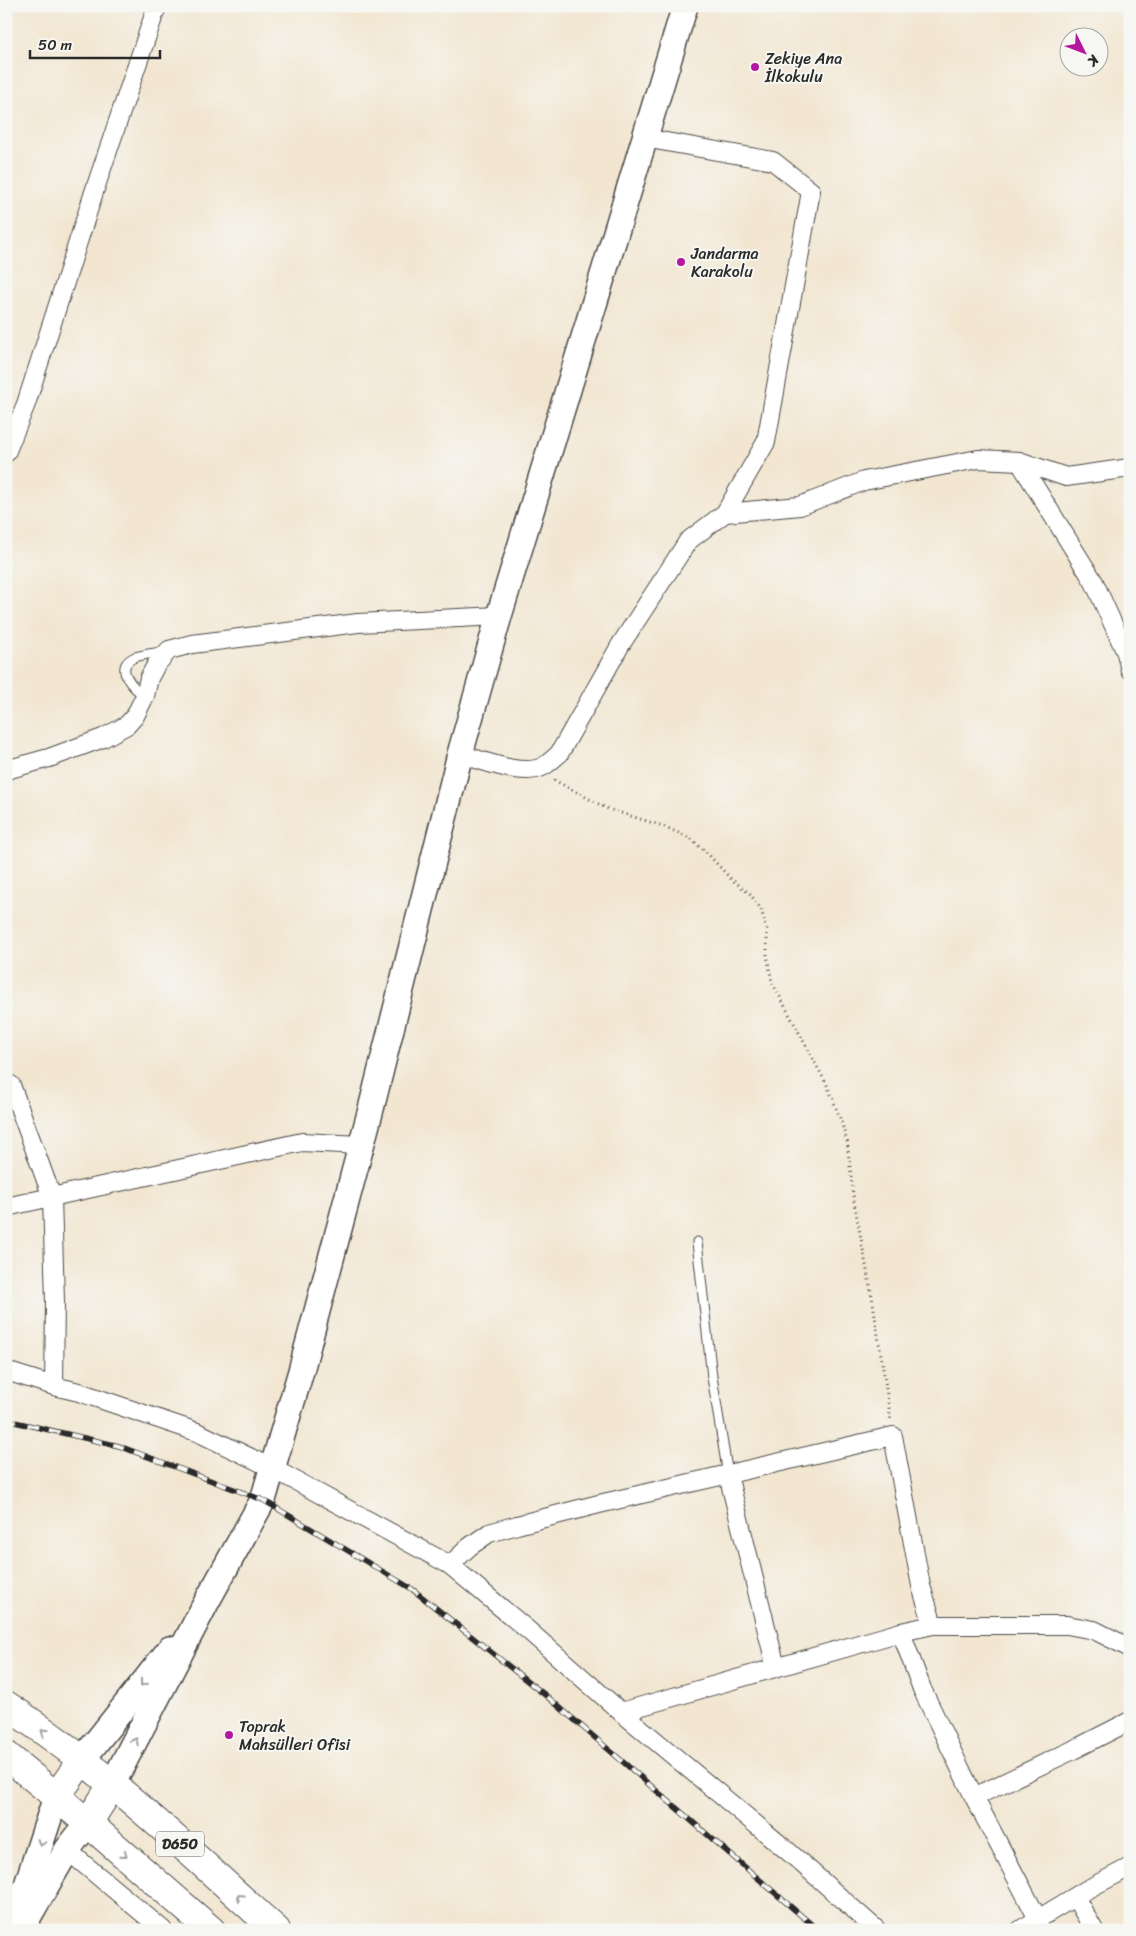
<svg xmlns="http://www.w3.org/2000/svg" width="1136" height="1936" viewBox="0 0 1136 1936" font-family="Sriracha,sans-serif">
  <style>
    .lines { fill: none; stroke-linecap: round; stroke-linejoin: round }
    .lane-casing { stroke: #494744; stroke-width: 11 }
    .street-casing { stroke: #494744; stroke-width: 20 }
    .secondary-casing { stroke: #494744; stroke-width: 28 }
    .highway-casing { stroke: #494744; stroke-width: 30 }
    .path { stroke: #494744; stroke-width: 3; stroke-dasharray: 1 4; stroke-linecap: butt }
    .lane { stroke: #fff; stroke-width: 9 }
    .street { stroke: #fff; stroke-width: 18 }
    .secondary { stroke: #fff; stroke-width: 25 }
    .highway { stroke: #fff; stroke-width: 28 }
    .rail-casing { stroke: #2b2b2b; stroke-width: 5.5 }
    .rail { stroke: #f6f6f2; stroke-width: 4; stroke-dasharray: 11; stroke-linecap: butt }
    .oneway { stroke: #a0a0a0 }
    .poi-dot { fill: #b5179e; stroke: #f6f6f2; stroke-width: 2 }
    .labels { text-anchor: middle; dominant-baseline: central; stroke-width: 4; stroke-linejoin: round; paint-order: stroke }
    .shield { fill: #f6f6f2; stroke: #686867; stroke-width: 1 }
    .shield-label { font-size: 15px; font-weight: bold; fill: #2b2b2b }
    .poi-label { font-size: 16px; fill: #2b2b2b; stroke: #f6f6f2; text-anchor: start }
  </style>
  <rect width="100%" height="100%" fill="#f6f6f2"/>
  <filter id="ink" filterUnits="userSpaceOnUse"><feTurbulence type="fractalNoise" baseFrequency=".02" numOctaves="2"/><feDisplacementMap in="SourceGraphic" scale="10" xChannelSelector="R" yChannelSelector="G"/><feConvolveMatrix kernelMatrix="1 2 1 2 8 2 1 2 1" color-interpolation-filters="sRGB"/></filter>
  <filter id="wash" filterUnits="userSpaceOnUse"><feTurbulence type="fractalNoise" baseFrequency=".0096" numOctaves="4" result="noise"/><feDisplacementMap in="SourceGraphic" scale="20" xChannelSelector="R" yChannelSelector="G"/><feGaussianBlur stdDeviation="1.12" result="paint"/><feColorMatrix in="noise" values="0 0 0 0 0 0 0 0 0 0 0 0 0 0 0 0 0 1.4 0 .05"/><feComposite in="paint" operator="in"/></filter>
  <g filter="url(#wash)">
    <rect width="100%" height="100%" fill="#f2e6d1"/>
  </g>
  <g filter="url(#ink)">
    <g class="lines">
      <g class="lane-casing">
        <g id="lane">
          <path d="M145 696C133 688 112 667 135 657 145 654 156 653 166 651"/>
          <path d="M697 1242 712 1377 728 1475"/>
        </g>
      </g>
      <g class="street-casing">
        <g id="street">
          <path d="M6 453 26 404 95 189 157 6"/>
          <path d="M1019 461 1094 582 1126 653 1130 670"/>
          <path d="M725 513 800 506 864 481 978 459 1019 461 1066 477 1130 468"/>
          <path d="M460 754C481 760 524 778 544 766 549 763 554 758 559 754L621 644 688 541 725 513 766 442 811 191 773 161 644 138"/>
          <path d="M6 770 49 758 103 738 127 725 135 716 145 696 149 678 156 665 169 650 192 644 358 623 499 616"/>
          <path d="M11 1085 52 1197 55 1301 54 1386"/>
          <path d="M6 1207 302 1142 361 1145"/>
          <path d="M6 1371 54 1386 79 1392 197 1432 272 1468 450 1565 529 1631 621 1712 790 1853 877 1930"/>
          <path d="M728 1475 776 1667"/>
          <path d="M450 1565 469 1547 489 1533 517 1525 599 1504 893 1436 921 1586 933 1625"/>
          <path d="M901 1632 922 1689 974 1797 1038 1919"/>
          <path d="M621 1712 901 1632 933 1625H1067L1094 1630 1130 1648"/>
          <path d="M974 1797 1073 1750 1130 1721"/>
          <path d="M67 1850 163 1930"/>
          <path d="M1075 1897 1094 1930"/>
          <path d="M1020 1930 1086 1890 1130 1867"/>
        </g>
      </g>
      <g class="secondary-casing">
        <g id="secondary">
          <path d="M82 1760 170 1649"/>
          <path d="M112 1785 206 1603 263 1500 301 1371 371 1109 460 754 499 616 685 6"/>
          <path d="M26 1921 67 1850 88 1823"/>
          <path d="M12 1930 56 1797"/>
        </g>
      </g>
      <g class="highway-casing">
        <g id="highway">
          <path d="M6 1705C104 1769 189 1852 276 1930"/>
          <path d="M6 1755 88 1823 211 1930"/>
          <path d="M56 1797 82 1760"/>
          <path d="M88 1823 112 1785"/>
        </g>
      </g>
      <path class="path" d="M554 780 608 809 663 826 690 838 707 853 730 878 750 894 761 909 767 930V955L772 982 828 1087 840 1118 847 1141 854 1202 872 1296 891 1421"/>
      <use href="#lane" class="lane"/>
      <use href="#street" class="street"/>
      <use href="#secondary" class="secondary"/>
      <use href="#highway" class="highway"/>
      <g class="rail-casing">
        <path id="rail" d="M6 1420 119 1446 263 1500 412 1589 550 1699 818 1930"/>
      </g>
      <use href="#rail" class="rail"/>
    </g>
    <defs><path id="oneway-chevron" d="M-2-3.5L2.5 0L-2 3.5" fill="none" stroke-width="1.6" stroke-linecap="round" stroke-linejoin="round" transform="scale(1.25)"/></defs>
    <g class="oneway">
      <use href="#oneway-chevron" transform="translate(143 1683) rotate(128)"/>
      <use href="#oneway-chevron" transform="translate(44 1732) rotate(-144)"/>
      <use href="#oneway-chevron" transform="translate(135 1741) rotate(-63)"/>
      <use href="#oneway-chevron" transform="translate(41 1843) rotate(108)"/>
      <use href="#oneway-chevron" transform="translate(124 1855) rotate(41)"/>
      <use href="#oneway-chevron" transform="translate(240 1897) rotate(-138)"/>
    </g>
  </g>
  <g class="poi-dot">
    <circle cx="755" cy="67" r="5"/>
    <circle cx="681" cy="262" r="5"/>
    <circle cx="229" cy="1735" r="5"/>
  </g>
  <g class="labels">
    <rect class="shield" x="156" y="1831.5" width="48" height="25" rx="4"/>
    <g class="shield-label">
      <text x="180" y="1844">D650</text>
    </g>
    <g class="poi-label">
      <text x="765" y="58">Zekiye Ana<tspan x="765" dy="18">İlkokulu</tspan></text>
      <text x="691" y="253">Jandarma<tspan x="691" dy="18">Karakolu</tspan></text>
      <text x="239" y="1726">Toprak<tspan x="239" dy="18">Mahsülleri Ofisi</tspan></text>
    </g>
  </g>
  <rect width="1136" height="1936" fill="none" stroke="#f6f6f2" stroke-width="25"/>
  <g transform="translate(1084 52) rotate(132)"><circle r="24" fill="#f6f6f2" stroke="#a5a5a2"/>
  <path d="M0-4L9 19L0 12L-9 19Z" fill="#b5179e"/>
  <text y="-8" font-size="14" font-weight="bold" text-anchor="middle" fill="#2b2b2b">K</text>
  </g>
  <path d="M30 50v8h130v-8" fill="none" stroke="#2b2b2b" stroke-width="2.5"/>
  <text x="38" y="50" font-size="15" fill="#2b2b2b" stroke="#f6f6f2" stroke-width="4" paint-order="stroke">50 m</text>
</svg>
